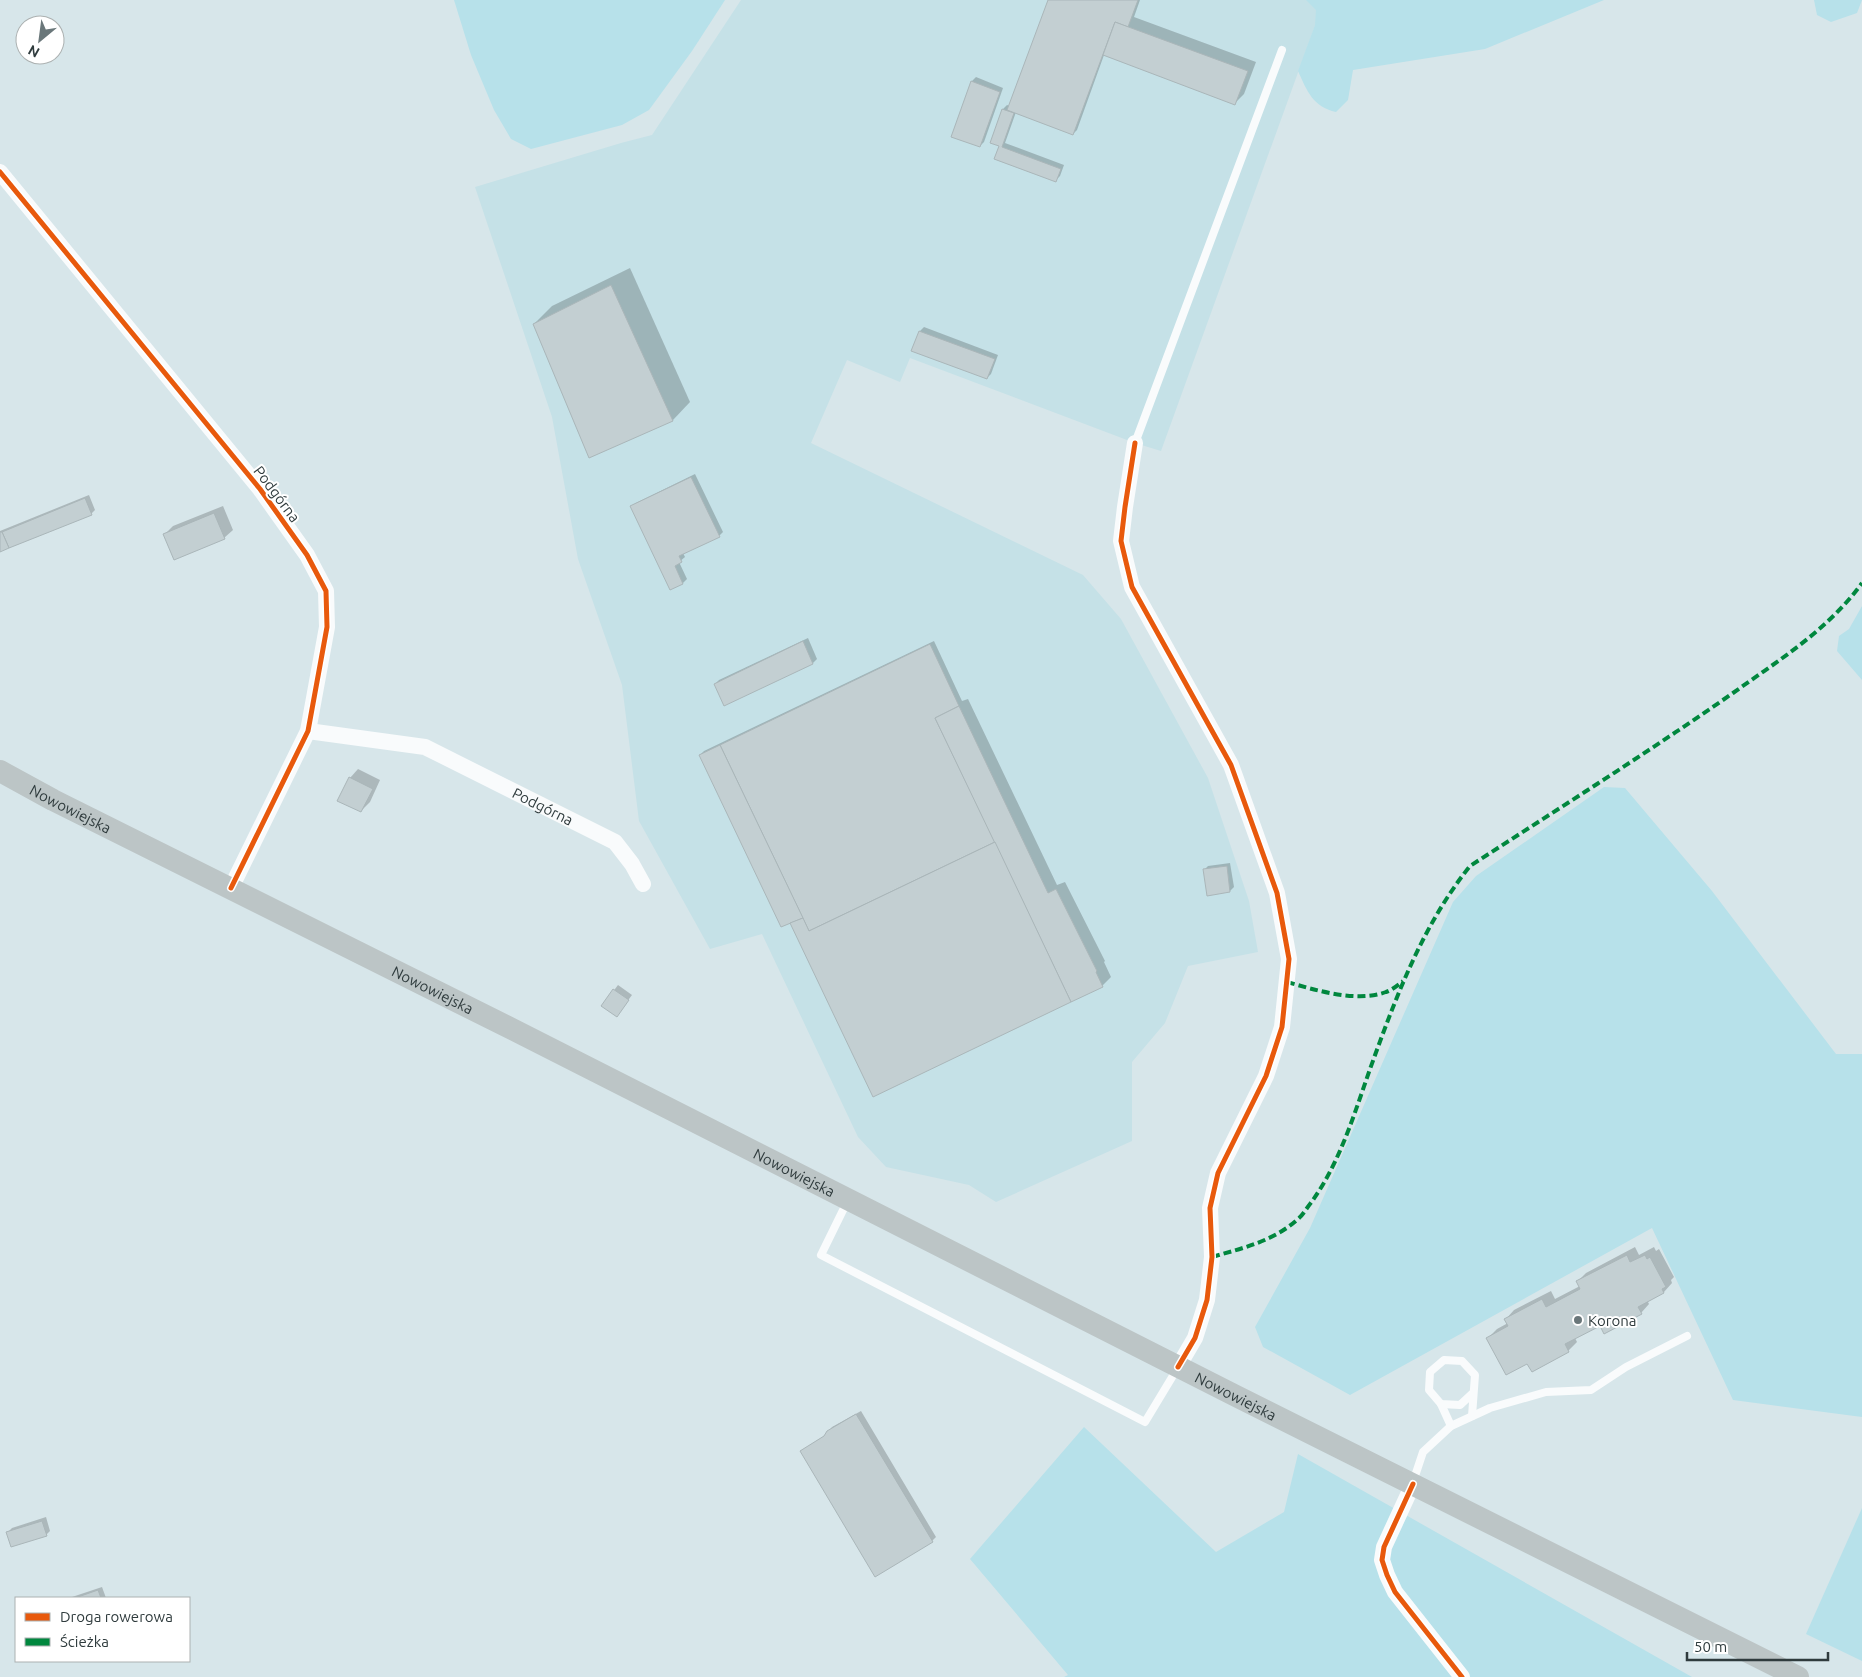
<svg xmlns="http://www.w3.org/2000/svg" width="1862" height="1677" viewBox="0 0 1862 1677" font-family="Ubuntu,sans-serif">
  <style>
    .built { fill: #c5e1e7 }
    .green { fill: #b7e1ea }
    .shadow { fill: #0003 }
    .building { fill: #c3cfd2; stroke: #aab6b9 }
    .lines { fill: none; stroke-linecap: round; stroke-linejoin: round }
    .lane { stroke: #f9fbfc; stroke-width: 8 }
    .street { stroke: #f9fbfc; stroke-width: 16 }
    .secondary { stroke: #bcc5c6; stroke-width: 22 }
    .quiet { stroke: #00873e; stroke-width: 4; stroke-dasharray: 8 4; stroke-linecap: butt }
    .cycleway-casing { stroke: #fff; stroke-width: 8 }
    .cycleway { stroke: #e8590c; stroke-width: 5 }
    .poi-dot { fill: #6a777a; stroke: #fff; stroke-width: 2 }
    .labels { text-anchor: middle; dominant-baseline: central; stroke-width: 4; stroke-linejoin: round; paint-order: stroke }
    .street-label { font-size: 15px; fill: #2f3b3d; stroke: #fff }
    .poi-label { font-size: 15px; fill: #2f3b3d; stroke: #fff; text-anchor: start }
  </style>
  <rect width="100%" height="100%" fill="#d7e6ea"/>
  <path class="built" d="M741 0H1315L1321 9 1161 451 1135 443 910 358 900 382 847 360 811 443 1083 575 1121 619 1208 778 1249 901 1258 952 1188 966 1165 1023 1132 1062V1141L996 1202 969 1185 886 1167 858 1137 762 934 710 949 639 821 622 685 578 559 552 417 475 187 621 143 652 135Z"/>
  <g class="green">
    <path d="M454 0H725L692 51 649 110 622 125 531 149 511 139 494 110 471 55Z"/>
    <path d="M1306 0H1604L1485 49 1353 70 1348 100 1336 112C1313 107 1307 91 1298 71L1315 25 1316 10Z"/>
    <path d="M1814 0H1862L1857 13 1831 22 1817 15Z"/>
    <path d="M1862 606V680L1837 651 1839 636 1849 629Z"/>
    <path d="M1604 787 1625 788 1712 891 1836 1054H1862V1417L1733 1400 1652 1228 1350 1395 1263 1347 1255 1327 1310 1228 1453 902 1476 876Z"/>
    <path d="M1084 1427 1216 1552 1284 1512 1298 1454 1692 1677H1064L1068 1675 970 1559Z"/>
    <path d="M1862 1508V1661L1806 1634Z"/>
  </g>
  <g class="shadow">
    <path d="M1050 0H1140L1134 17 1256 62 1244 94 1235 103 1104 55 1077 130 1073 134 1016 112 1005 143 1064 165 1060 176 1056 180 996 158 1001 146 991 142 1003 109 1007 105 1010 106Z"/>
    <path d="M976 77 1003 88 984 142 980 146 972 81Z"/>
    <path d="M630 268 690 402 673 420 590 456 534 324 552 306Z"/>
    <path d="M924 327 998 355 991 374 987 378 920 331Z"/>
    <path d="M695 474 723 532 719 536 683 553 685 557 679 562 687 579 683 583 670 588 632 506 636 503Z"/>
    <path d="M89 495 95 510 91 514 0 551V531Z"/>
    <path d="M223 506 233 530 224 538 164 535 173 526Z"/>
    <path d="M808 638 817 659 813 663 725 704 715 684 719 680Z"/>
    <path d="M934 641 962 701 968 699 1057 885 1065 882 1105 961 1104 962 1111 977 1102 986 791 922 700 755 704 751Z"/>
    <path d="M358 769 380 780 370 802 361 811 350 778Z"/>
    <path d="M1230 863 1234 887 1230 891 1204 870 1208 866Z"/>
    <path d="M618 985 632 995 617 1015 603 1005Z"/>
    <path d="M1635 1247 1639 1255 1654 1247 1656 1251 1659 1249 1674 1277 1671 1280 1672 1283 1664 1292 1647 1300 1649 1304 1641 1313 1600 1325 1575 1338 1577 1342 1568 1351 1488 1338 1497 1329 1508 1323 1506 1319 1514 1310 1551 1291 1555 1299 1580 1286 1578 1281 1586 1273Z"/>
    <path d="M861 1411 936 1537 932 1541 801 1451 826 1435 832 1427Z"/>
    <path d="M46 1517 50 1531 46 1535 8 1532 12 1528Z"/>
    <path d="M102 1587 106 1598H69Z"/>
  </g>
  <g class="building">
    <path d="M1048 0H1138L1128 27 1115 22 1073 135 1007 110Z"/>
    <path d="M1115 22 1248 71 1235 105 1103 55Z"/>
    <path d="M971 81 1000 92 980 147 951 137Z"/>
    <path d="M1002 109 1014 113 1002 147 1061 169 1056 182 994 159 999 146 990 143Z"/>
    <path d="M611 285 673 421 589 458 533 324Z"/>
    <path d="M919 331 995 359 987 379 911 351Z"/>
    <path d="M691 477 720 537 679 556 682 562 675 566 683 584 670 590 630 506Z"/>
    <path d="M85 498 92 515 9 548 2 532Z"/>
    <path d="M214 513 225 539 174 560 163 534Z"/>
    <path d="M0 532H2L9 548 0 552Z"/>
    <path d="M803 641 813 664 724 706 714 684Z"/>
    <path d="M930 644 959 706 935 718 995 842 809 931 720 745Z"/>
    <path d="M959 706 1048 893 1056 889 1097 971 1096 972 1103 987 1071 1002 935 718Z"/>
    <path d="M720 745 803 918 781 927 699 755Z"/>
    <path d="M349 777 373 789 361 812 337 801Z"/>
    <path d="M995 842 1071 1002 873 1097 790 923 803 918 809 931Z"/>
    <path d="M1227 866 1230 892 1207 896 1203 869Z"/>
    <path d="M613 989 629 1000 617 1017 601 1006Z"/>
    <path d="M1627 1255 1630 1262 1645 1255 1647 1259 1650 1257 1666 1287 1662 1289 1664 1293 1638 1307 1642 1314 1604 1334 1600 1326 1565 1344 1569 1352 1532 1372 1527 1364 1506 1375 1486 1338 1508 1326 1504 1319 1542 1299 1546 1307 1580 1289 1576 1281Z"/>
    <path d="M856 1414 933 1542 875 1577 800 1451 824 1436 827 1431Z"/>
    <path d="M42 1521 47 1536 11 1547 6 1532Z"/>
    <path d="M98 1590 101 1598H75Z"/>
  </g>
  <g class="lines">
    <g class="lane">
      <path d="M1135 443 1282 50"/>
      <path d="M847 1202 821 1255 1145 1422 1177 1369"/>
      <path d="M1441 1404 1451 1426"/>
      <path d="M1472 1416 1475 1375 1462 1361 1444 1360 1430 1372 1429 1390 1441 1404 1460 1405 1473 1393"/>
      <path d="M1413 1482 1423 1452 1451 1426 1490 1408 1546 1392 1591 1390 1626 1367 1687 1336"/>
    </g>
    <g class="street">
      <path d="M0 172 260 489 307 555 326 591 327 627 308 731 231 888"/>
      <path d="M1135 443 1125 507 1121 541 1132 587 1231 765 1277 893 1289 959 1282 1027 1266 1076 1218 1173 1210 1208 1212 1257 1207 1300 1195 1338 1178 1367"/>
      <path id="s1" d="M308 731 425 747 615 842 632 864 643 884"/>
      <path d="M1413 1484 1384 1547 1382 1560 1387 1575 1395 1592 1462 1677"/>
    </g>
    <path class="secondary" id="s2" d="M0 771 53 800 514 1030 1238 1397 1798 1677"/>
    <g class="quiet">
      <path d="M1287 982C1315 990 1357 1003 1386 992 1392 990 1398 985 1403 981"/>
      <path d="M1212 1257C1243 1248 1274 1241 1298 1219 1303 1215 1306 1209 1310 1204 1339 1165 1354 1115 1370 1069 1396 997 1422 926 1470 866 1558 809 1647 753 1733 693 1779 660 1828 630 1862 583"/>
    </g>
    <g class="cycleway-casing">
      <g id="cycleway">
        <path d="M0 172 260 489 307 555 326 591 327 627 308 731 231 888"/>
        <path d="M1135 443 1125 507 1121 541 1132 587 1231 765 1277 893 1289 959 1282 1027 1266 1076 1218 1173 1210 1208 1212 1257 1207 1300 1195 1338 1178 1367"/>
        <path d="M1413 1484 1384 1547 1382 1560 1387 1575 1395 1592 1462 1677"/>
      </g>
    </g>
    <use href="#cycleway" class="cycleway"/>
  </g>
  <circle class="poi-dot" cx="1578" cy="1320" r="5"/>
  <g class="labels">
    <g class="street-label">
      <text transform="translate(277 494) rotate(53)">Podgórna</text>
      <text stroke="none"><textPath href="#s1" startOffset="250">Podgórna</textPath></text>
      <text stroke="none"><textPath href="#s2" startOffset="80">Nowowiejska</textPath></text>
      <text stroke="none"><textPath href="#s2" startOffset="485">Nowowiejska</textPath></text>
      <text stroke="none"><textPath href="#s2" startOffset="890">Nowowiejska</textPath></text>
      <text stroke="none"><textPath href="#s2" startOffset="1385">Nowowiejska</textPath></text>
    </g>
    <g class="poi-label">
      <text x="1588" y="1320">Korona</text>
    </g>
  </g>
  <rect x="15" y="1597" width="175" height="65" fill="#ffffff" stroke="#acb1b1"/>
  <rect x="25" y="1613" width="25" height="8" fill="#e8590c" stroke="#acb1b1"/>
  <text x="60" y="1622" font-size="15" fill="#2f3b3d">Droga rowerowa</text>
  <rect x="25" y="1638" width="25" height="8" fill="#00873e" stroke="#acb1b1"/>
  <text x="60" y="1647" font-size="15" fill="#2f3b3d">Ścieżka</text>
  <g transform="translate(40 40) rotate(209)"><circle r="24" fill="#ffffff" stroke="#acb1b1"/>
  <path d="M0-4L9 19L0 12L-9 19Z" fill="#6a777a"/>
  <text y="-8" font-size="14" font-weight="bold" text-anchor="middle" fill="#2f3b3d">N</text>
  </g>
  <path d="M1687 1652v8h141v-8" fill="none" stroke="#2f3b3d" stroke-width="2.5"/>
  <text x="1694" y="1652" font-size="15" fill="#2f3b3d" stroke="#ffffff" stroke-width="4" paint-order="stroke">50 m</text>
</svg>
